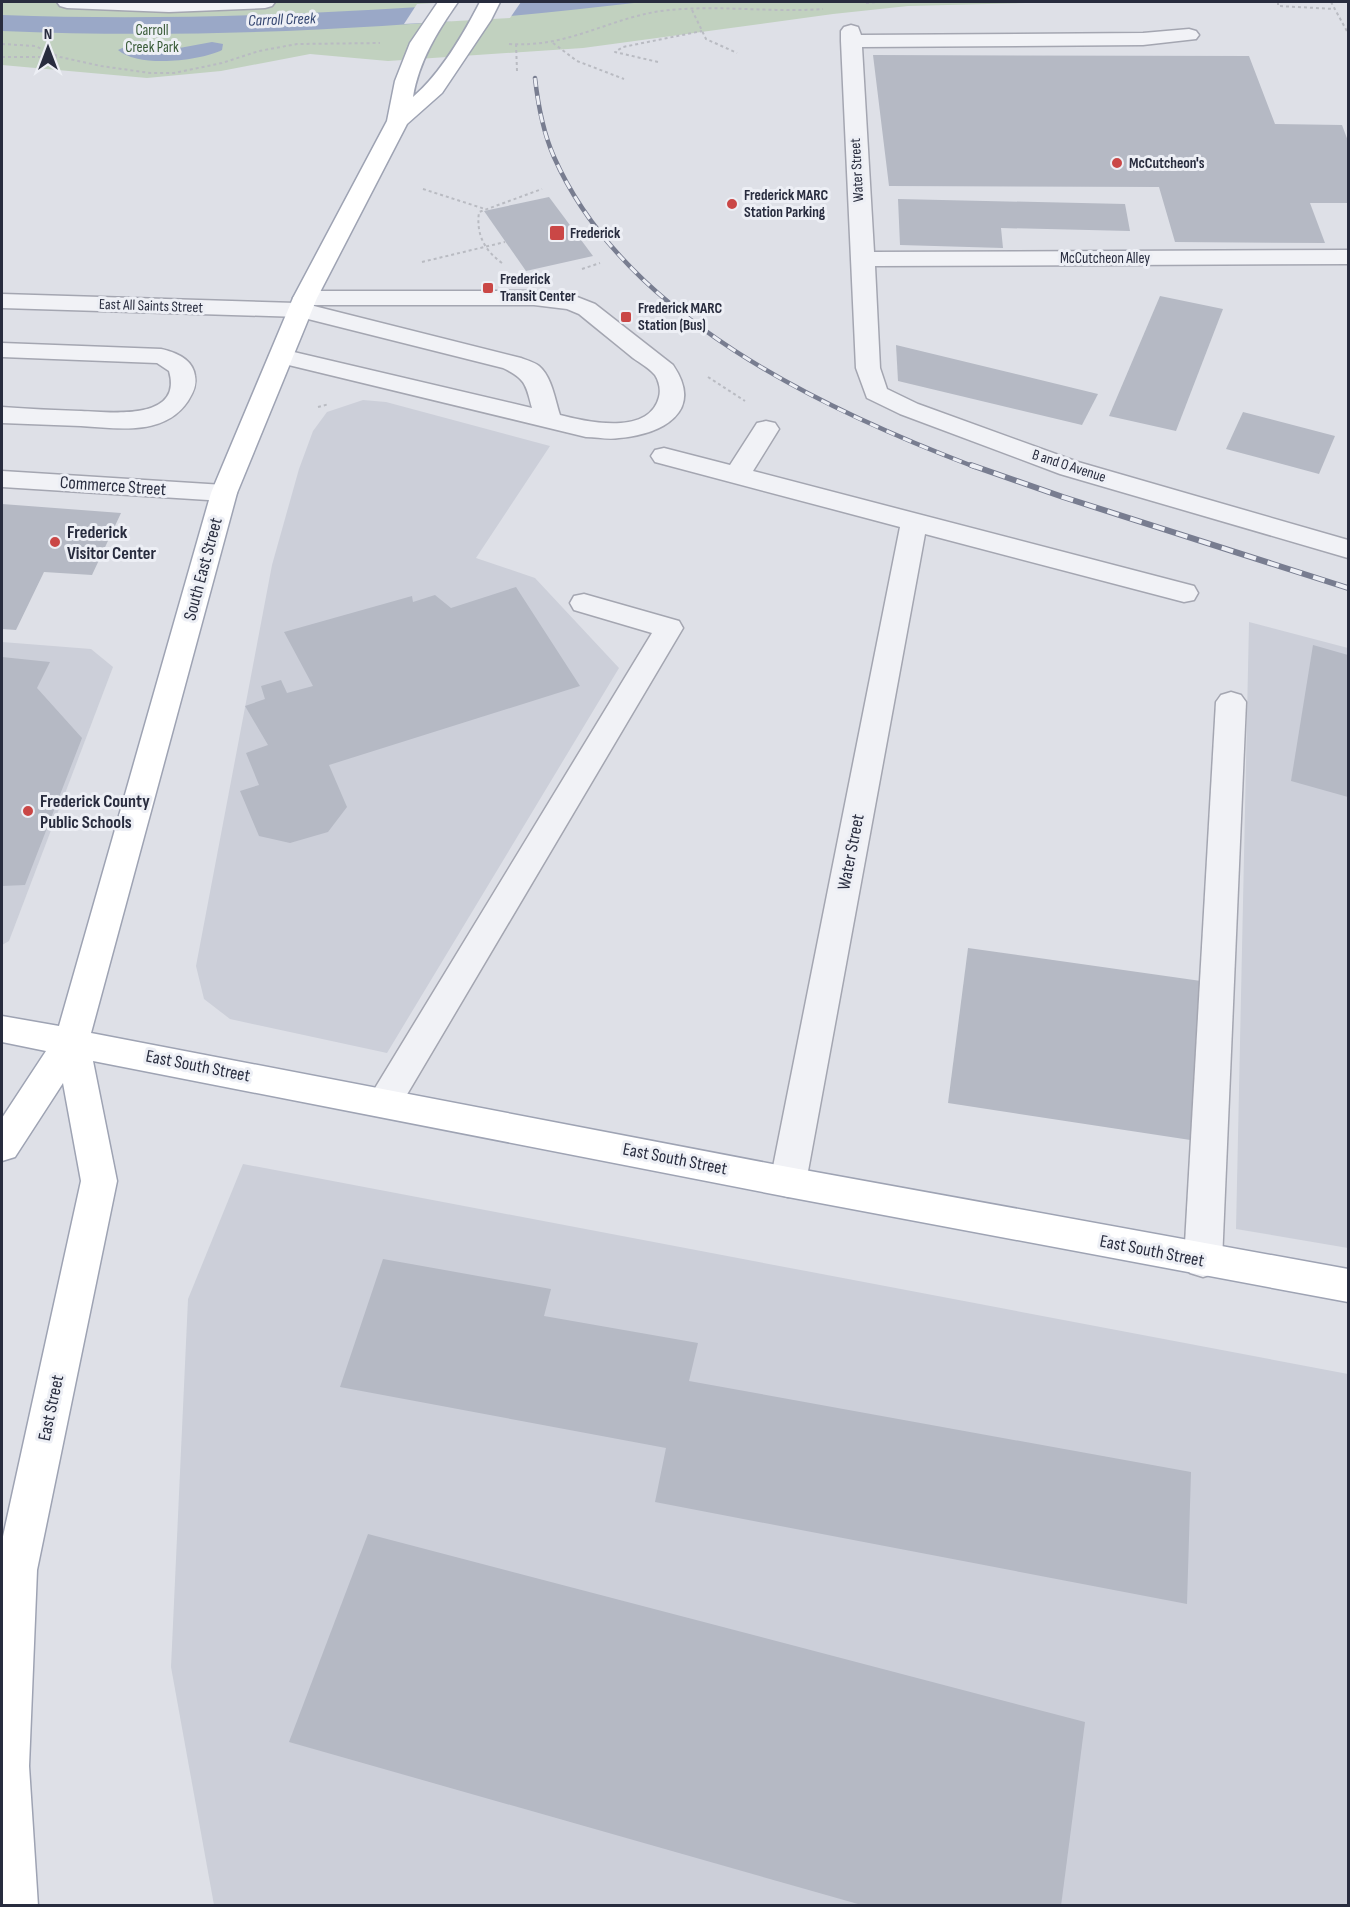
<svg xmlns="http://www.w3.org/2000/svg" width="1350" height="1907" viewBox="0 0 1350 1907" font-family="'Sofia Sans Condensed',sans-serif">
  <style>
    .built { fill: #cccfd9 }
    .green { fill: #c1d1bf }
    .water { fill: #9aa8c7 }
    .pier { fill: #dee0e7 }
    .building { fill: #b5b9c4 }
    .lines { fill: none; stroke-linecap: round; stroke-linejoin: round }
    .minor-casing { stroke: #a4a6b1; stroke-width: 3 }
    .major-casing { stroke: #9ea3b3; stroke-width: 3 }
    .path { stroke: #b9bbc2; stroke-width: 2; stroke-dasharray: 3 3; stroke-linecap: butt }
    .minor { fill: #f1f2f6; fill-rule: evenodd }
    .major { fill: #fff; fill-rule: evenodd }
    .rail-far1-casing { stroke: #787d90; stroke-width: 4.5 }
    .rail-casing { stroke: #787d90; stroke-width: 6 }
    .rail-far1 { stroke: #edeff5; stroke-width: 3; stroke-dasharray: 9; stroke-linecap: butt }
    .rail { stroke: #edeff5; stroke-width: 4; stroke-dasharray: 12; stroke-linecap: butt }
    .poi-dot { fill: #ca4746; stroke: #edeff5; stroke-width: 2 }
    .labels { text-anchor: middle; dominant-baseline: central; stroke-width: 6; stroke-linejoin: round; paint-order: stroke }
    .far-park-label { font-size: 15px; fill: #375935; stroke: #edeff5 }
    .far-poi-label { font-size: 15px; font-weight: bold; fill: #282c3e; stroke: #edeff5; text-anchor: start }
    .far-street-label { font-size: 15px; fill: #282c3e; stroke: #edeff5 }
    .far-water-label { font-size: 16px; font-style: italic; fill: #334570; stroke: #edeff5 }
    .street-label { font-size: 18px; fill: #282c3e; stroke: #edeff5 }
    .poi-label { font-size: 18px; font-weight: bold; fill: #282c3e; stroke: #edeff5; text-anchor: start }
  </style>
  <rect width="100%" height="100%" fill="#dee0e7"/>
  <g class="built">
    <path d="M363 400 386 402 550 446 476 558 535 578 619 668 387 1053 230 1019 204 999 196 966 272 565 299 469 313 431 327 412Z"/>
    <path d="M1249 622 1348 648V1248L1236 1229Z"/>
    <path d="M2 642 91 649 113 667 9 941 2 945Z"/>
    <path d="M243 1164 1348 1374V1905H214L171 1667 188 1299Z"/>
  </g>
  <path class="green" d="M2 2H1065L908 6 833 14 583 48 388 61 310 54 221 71 147 78 2 65Z"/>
  <g class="water">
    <path d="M492 2H643C430 27 216 40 2 31V15C166 21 329 14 492 2Z"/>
    <path d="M212 42 223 44 222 50C200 61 138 68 118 50L131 44 174 49Z"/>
  </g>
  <path class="pier" d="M454 2H521L510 18 404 24 417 4Z"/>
  <g class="building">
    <path d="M873 55 1249 56 1275 124 1342 125 1348 141V203H1310L1325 243 1175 242 1159 187 889 186Z"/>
    <path d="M549 197 593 256 526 271 484 211Z"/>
    <path d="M898 199 1125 204 1130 231 1001 228 1003 248 900 245Z"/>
    <path d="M1160 296 1223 309 1176 431 1109 416Z"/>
    <path d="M896 345 1098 394 1082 425 898 381Z"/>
    <path d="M1243 412 1335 436 1319 474 1226 449Z"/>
    <path d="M2 504 121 513 92 575 44 572 16 630 2 629Z"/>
    <path d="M516 587 580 686 329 765 347 807 328 832 290 843 259 836 240 791 259 785 246 753 268 745 245 706 265 699 261 686 281 680 287 693 313 686 284 632 412 596 413 602 435 595 451 608Z"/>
    <path d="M1313 645 1348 655V797L1291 781Z"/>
    <path d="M2 657 50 662 37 688 82 738 25 885 2 886Z"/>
    <path d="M968 948 1201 981 1197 1141 948 1103Z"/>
    <path d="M383 1259 551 1289 544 1316 698 1343 689 1381 1191 1472 1187 1604 655 1502 666 1448 340 1387Z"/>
    <path d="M368 1534 1085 1722 1061 1906H865L289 1742Z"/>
  </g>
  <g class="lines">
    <g class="minor-casing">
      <g id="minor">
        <path d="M57 2H275L272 6 265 8 169 12 67 8 60 6Z"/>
        <path d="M851 25 858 27 861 35 1143 33 1189 29 1196 31 1199 35 1196 39 1143 45 862 47 874 252 1348 250V264L875 266 880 368 887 389 918 404 1078 462 1348 540V558L1060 474 900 414 867 398 856 368 841 41V31L844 27Z"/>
        <path d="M305 291H534L572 295 595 304 673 365C705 412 662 434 619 438 608 440 597 437 586 437L272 361 269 356 272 351 281 349 532 408C526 385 526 379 503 368L300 317 2 308V294L296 303 293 298 297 293ZM310 305H534L567 309 579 314C597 329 615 343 633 358 640 363 649 368 655 375 659 381 661 390 659 397 649 436 587 422 560 415 555 400 552 377 539 366 534 362 526 360 521 358Z"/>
        <path d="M2 343 161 349C175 352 193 359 195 376 197 385 193 393 188 401 164 437 117 428 81 426 54 425 28 424 2 423V407C28 409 55 410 81 411 108 412 184 422 169 371L157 363 2 357Z"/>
        <path d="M766 421 775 423 779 429 753 471 1194 586 1198 593 1194 600 1184 602 925 534 806 1182 801 1193 788 1197 775 1193 770 1182 900 527 655 462 651 456 655 450 664 448 730 465 757 423Z"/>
        <path d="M2 471 224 485 233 487 237 493 233 499 224 501 2 487Z"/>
        <path d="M584 594 679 621 683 628 396 1113 384 1117 372 1113 366 1103 372 1093 652 633 574 610 570 603 574 596Z"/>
        <path d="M1231 692 1241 695 1246 702 1222 1261 1216 1273 1203 1277 1190 1273 1184 1261 1216 702 1221 695Z"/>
      </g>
    </g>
    <g class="major-casing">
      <path id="major" d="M438 2H458C437 32 419 61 413 97 441 73 463 35 480 2H500L491 20 442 93 407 124 317 298 237 493 91 1033 788 1167 1348 1269V1302L788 1197 93 1061 117 1181 37 1570 29 1766 38 1906H2V1541L81 1181 63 1083 15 1157 2 1161V1118L46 1051 2 1042V1016L59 1026 211 493 293 298 387 121 395 81 410 43Z"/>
    </g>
    <g class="path">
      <path d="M1278 2V6L1335 9"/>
      <path d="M1331 2 1348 33"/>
      <path d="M866 3 877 2"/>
      <path d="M692 10 706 39 737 53"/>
      <path d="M553 43 577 61 624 79"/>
      <path d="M2 44 35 46 60 57 101 66 150 73H174L222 63 259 51 297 44 380 43"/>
      <path d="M509 44C568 48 607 19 661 11 715 4 769 13 823 9"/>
      <path d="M516 44 517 71"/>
      <path d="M2 57H57"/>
      <path d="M658 62 615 52 623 47 702 31"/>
      <path d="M423 189 485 209"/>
      <path d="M422 262 505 242"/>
      <path d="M502 263C484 250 476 234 479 212L542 189"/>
      <path d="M582 269 600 263"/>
      <path d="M708 377 745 401"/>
      <path d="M318 407 329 404"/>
    </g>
    <use href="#minor" class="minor"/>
    <use href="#major" class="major"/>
    <g class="rail-far1-casing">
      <path id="rail-far1" d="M535 78C538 105 543 132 554 157 624 316 822 409 975 467"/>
    </g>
    <g class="rail-casing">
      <path id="rail" d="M971 465 1063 497 1348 588"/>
    </g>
    <use href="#rail-far1" class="rail-far1"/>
    <use href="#rail" class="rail"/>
  </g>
  <g class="poi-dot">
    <circle cx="1117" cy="163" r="6"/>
    <circle cx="732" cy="204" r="6"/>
    <rect x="549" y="225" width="16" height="16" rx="3"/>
    <rect x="482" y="282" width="12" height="12" rx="3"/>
    <rect x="620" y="311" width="12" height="12" rx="3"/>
    <circle cx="55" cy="542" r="6"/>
    <circle cx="28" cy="811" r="6"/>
  </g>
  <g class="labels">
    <g class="far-park-label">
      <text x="152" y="30">Carroll<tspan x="152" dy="17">Creek Park</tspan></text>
    </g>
    <g class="far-poi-label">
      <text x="1129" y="163">McCutcheon's</text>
      <text x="744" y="195">Frederick MARC<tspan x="744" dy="17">Station Parking</tspan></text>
      <text x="570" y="233">Frederick</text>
      <text x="500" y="279">Frederick<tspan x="500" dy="17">Transit Center</tspan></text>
      <text x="638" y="308">Frederick MARC<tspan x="638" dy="17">Station (Bus)</tspan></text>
    </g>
    <g class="far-street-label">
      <text transform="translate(857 170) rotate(-93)">Water Street</text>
      <text x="1105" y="258">McCutcheon Alley</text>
      <text transform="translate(151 306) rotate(2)">East All Saints Street</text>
      <text transform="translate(1069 466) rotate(18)">B and O Avenue</text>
    </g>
    <g class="far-water-label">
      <text transform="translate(282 20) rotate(-2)">Carroll Creek</text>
    </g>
    <g class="street-label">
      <text transform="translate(113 486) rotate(4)">Commerce Street</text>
      <text transform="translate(203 569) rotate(-75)">South East Street</text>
      <text transform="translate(851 852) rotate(-79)">Water Street</text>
      <text transform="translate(198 1066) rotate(11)">East South Street</text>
      <text transform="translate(675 1159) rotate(11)">East South Street</text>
      <text transform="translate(1152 1251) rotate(11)">East South Street</text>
      <text transform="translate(51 1408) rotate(-78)">East Street</text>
    </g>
    <g class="poi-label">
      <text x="67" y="532">Frederick<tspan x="67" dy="21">Visitor Center</tspan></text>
      <text x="40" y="801">Frederick County<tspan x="40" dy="21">Public Schools</tspan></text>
    </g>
  </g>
  <rect width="1350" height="1907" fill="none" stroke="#282c3e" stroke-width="6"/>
  <g transform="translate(48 48)" stroke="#edeff5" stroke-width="4.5" paint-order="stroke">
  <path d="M0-4.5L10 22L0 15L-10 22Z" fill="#282c3e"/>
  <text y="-9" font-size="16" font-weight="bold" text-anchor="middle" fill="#282c3e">N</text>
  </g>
</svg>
